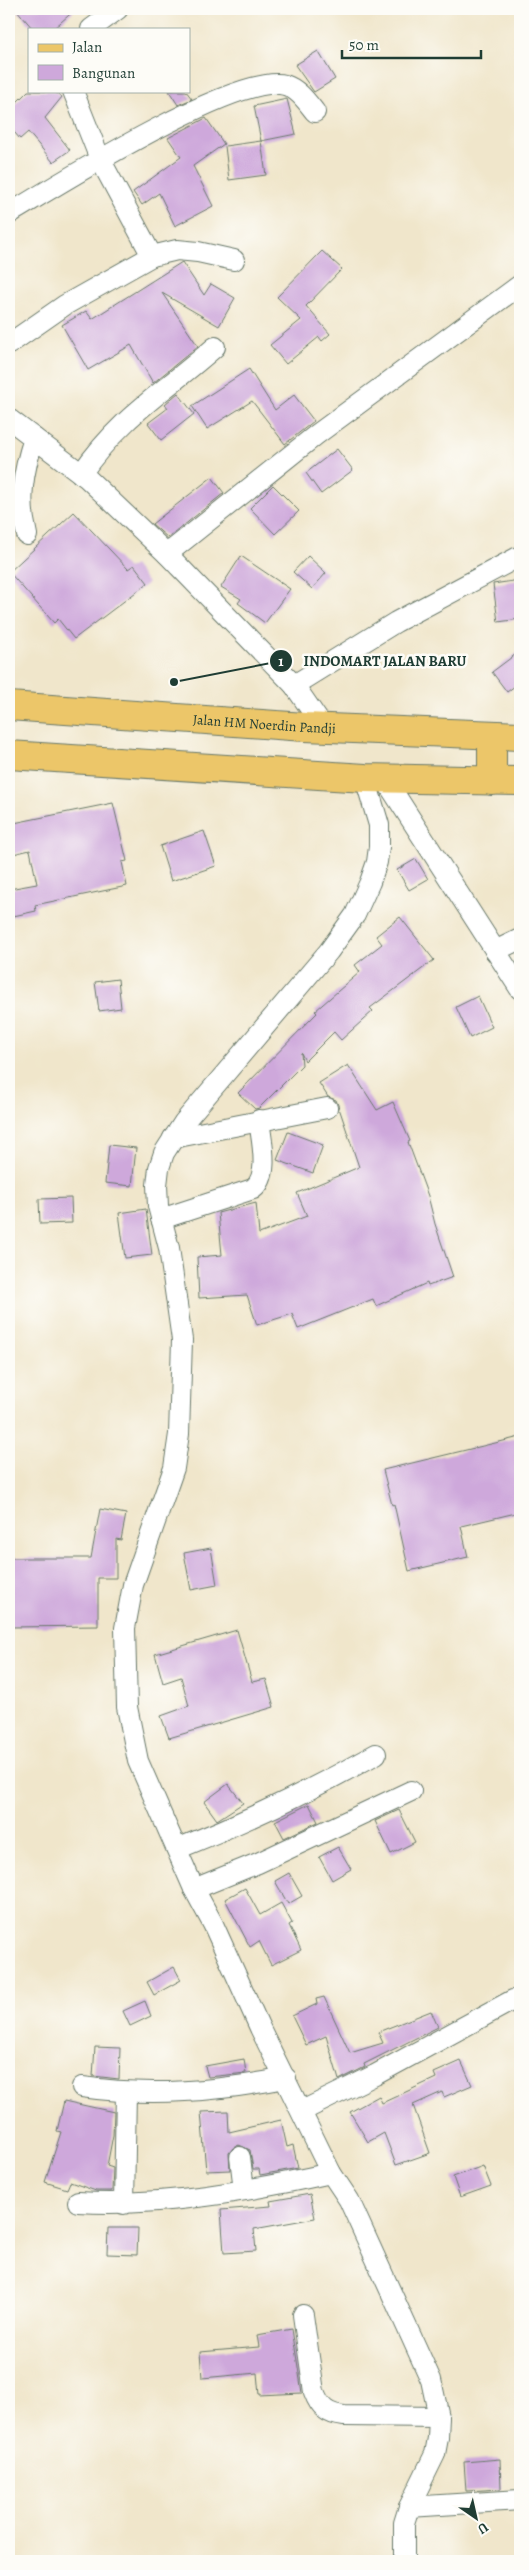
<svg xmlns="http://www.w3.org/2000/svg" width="529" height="2570" viewBox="0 0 529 2570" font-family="Alegreya,serif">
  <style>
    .building { fill: #cea8db }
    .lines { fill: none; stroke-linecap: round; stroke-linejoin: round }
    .minor-casing { stroke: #687869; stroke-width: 22 }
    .primary-casing { stroke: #687869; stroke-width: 30 }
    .minor { stroke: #fff; stroke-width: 20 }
    .primary { stroke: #ecc669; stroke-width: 28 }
    .labels { text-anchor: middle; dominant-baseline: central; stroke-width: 5; stroke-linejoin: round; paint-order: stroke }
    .street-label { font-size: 14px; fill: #1f3d34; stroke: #fdfcf7 }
    .leader { fill: none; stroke: #1f3d34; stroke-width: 2 }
    .callout-dot { fill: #1f3d34; stroke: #fdfcf7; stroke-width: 2 }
    .mark-label { font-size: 15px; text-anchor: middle; font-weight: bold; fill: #fff }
    .callout-label { font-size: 15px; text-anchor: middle; font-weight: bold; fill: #1f3d34; stroke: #fdfcf7; stroke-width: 5; stroke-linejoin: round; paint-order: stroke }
  </style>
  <rect width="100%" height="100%" fill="#fdfcf7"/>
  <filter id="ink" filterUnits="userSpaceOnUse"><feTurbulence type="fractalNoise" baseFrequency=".02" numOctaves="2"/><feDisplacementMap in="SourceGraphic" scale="10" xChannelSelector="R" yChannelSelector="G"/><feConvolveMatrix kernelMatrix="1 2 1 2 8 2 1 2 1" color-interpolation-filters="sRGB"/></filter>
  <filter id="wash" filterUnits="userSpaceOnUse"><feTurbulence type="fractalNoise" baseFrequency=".0096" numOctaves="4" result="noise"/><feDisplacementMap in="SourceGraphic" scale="20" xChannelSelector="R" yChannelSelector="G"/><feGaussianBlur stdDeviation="1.12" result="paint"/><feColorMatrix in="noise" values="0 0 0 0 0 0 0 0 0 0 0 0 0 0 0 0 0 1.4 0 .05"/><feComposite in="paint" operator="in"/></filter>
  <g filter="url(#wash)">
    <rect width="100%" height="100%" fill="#f0e6cb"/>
    <g id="blocks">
      <g class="building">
        <path d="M16 9H76L53 29H33Z"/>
        <path d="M318 51 335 79 314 92 295 65Z"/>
        <path d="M28 91H54L62 97 45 118 70 150 53 162 28 132 20 139 9 126V110Z"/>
        <path d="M169 91H186L192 99 178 105Z"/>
        <path d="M287 99 296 134 261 141 254 106Z"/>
        <path d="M206 118 224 144 193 166 213 206 175 226 159 193 142 205 133 192 181 157 168 138Z"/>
        <path d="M261 141 266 175 229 180 225 146Z"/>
        <path d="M322 251 342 269 306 306 330 334 322 341 319 337 286 364 270 345 301 320 277 297Z"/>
        <path d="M182 262 204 295 211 284 235 298 219 326 162 293 198 346 153 383 131 345 88 370 62 325 86 311 92 319Z"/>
        <path d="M249 369 275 410 294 395 314 421 285 444 252 401 207 429 192 406Z"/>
        <path d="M178 393 194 414 161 440 148 423 168 408 165 404Z"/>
        <path d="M337 449 353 470 321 494 306 473Z"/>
        <path d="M212 477 224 493 168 538 152 524Z"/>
        <path d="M273 485 299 511 275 534 250 508Z"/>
        <path d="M74 512 128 569 134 565 148 583 74 639 58 619 54 623 9 572Z"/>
        <path d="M241 556 290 589 265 623 238 603 241 599 221 587Z"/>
        <path d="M308 556 326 573 312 589 293 572Z"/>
        <path d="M520 580V619L498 622 493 584Z"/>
        <path d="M520 651V682L507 692 492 672Z"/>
        <path d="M113 803 127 861 122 862 127 886 35 905 36 911 9 917V889L37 884 30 850 9 855V824Z"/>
        <path d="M204 831 216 866 171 881 160 846Z"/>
        <path d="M416 859 428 879 409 890 397 870Z"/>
        <path d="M400 917 434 960 370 1008 373 1011 341 1040 334 1032 305 1061 301 1053 302 1065 259 1108 255 1109 238 1093 317 1013 315 1011 360 972 355 965 382 944 376 936Z"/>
        <path d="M118 979 121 1008 99 1011 95 982Z"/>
        <path d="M478 996 492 1027 470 1038 456 1007Z"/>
        <path d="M348 1065 377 1110 393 1102 410 1141 408 1142 428 1196 435 1224 453 1277 428 1286 427 1283 376 1306 373 1299 298 1329 292 1314 257 1325 247 1295 199 1298 197 1257 222 1255 218 1213 256 1203 259 1234 307 1216 297 1193 359 1167 338 1105 336 1100 328 1097 319 1083Z"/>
        <path d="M288 1132 323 1145 313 1173 277 1160Z"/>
        <path d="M109 1145 136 1148 132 1186 105 1183Z"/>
        <path d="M71 1198 72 1223 40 1224 39 1199Z"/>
        <path d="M146 1209 152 1255 125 1258 119 1213Z"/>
        <path d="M520 1437V1512L461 1526 468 1557 409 1571 394 1504 392 1505 383 1470Z"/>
        <path d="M100 1509 126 1514 121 1540 116 1539V1578H98V1626L9 1627V1558H91Z"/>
        <path d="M211 1548 217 1585 191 1590 184 1553Z"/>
        <path d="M237 1630 252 1682 266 1679 274 1707 169 1738 161 1716 189 1706 181 1677 163 1683 155 1654Z"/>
        <path d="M228 1784 243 1803 217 1820 204 1802Z"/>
        <path d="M309 1804 318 1822 284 1838 275 1821Z"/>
        <path d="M399 1810 415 1842 391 1854 375 1821Z"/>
        <path d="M338 1847 351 1869 332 1880 319 1857Z"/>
        <path d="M289 1873 302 1896 288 1904 275 1881Z"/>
        <path d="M245 1888 260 1915 281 1903 292 1923 289 1925 301 1950 271 1965 259 1941 250 1947 225 1899Z"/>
        <path d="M174 1967 181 1980 154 1995 147 1982Z"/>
        <path d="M324 1997 350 2053 383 2043 378 2032 431 2011 438 2027 364 2064 365 2067 339 2080 326 2036 306 2045 292 2016 317 2004 316 1999Z"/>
        <path d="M145 2001 151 2016 130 2026 123 2011Z"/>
        <path d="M95 2047 120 2048 119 2079 93 2076Z"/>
        <path d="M244 2059 246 2073 208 2077 205 2066Z"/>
        <path d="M461 2061 472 2085 444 2097 442 2092 413 2105 430 2153 396 2165 384 2133 368 2142 350 2112 379 2096 382 2103 436 2078 434 2073Z"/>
        <path d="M64 2101 114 2112 113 2135 107 2166 113 2168 112 2191H96L70 2182 67 2189 45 2182 61 2132 57 2131Z"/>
        <path d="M228 2111 229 2132 281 2120 287 2147 293 2145 298 2168 260 2175 259 2169H253L250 2150 239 2145 233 2148 229 2153 230 2170 206 2171 201 2112Z"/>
        <path d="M483 2166 491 2186 460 2197 453 2177Z"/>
        <path d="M310 2194 315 2218 254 2229 256 2251 224 2253 221 2210 271 2206 270 2201Z"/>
        <path d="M108 2228H138L137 2255 107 2254Z"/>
        <path d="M292 2329 302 2393 259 2395 257 2373 202 2378 200 2352 259 2347 257 2335Z"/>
        <path d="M500 2459 501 2489 466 2491 464 2462Z"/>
      </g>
    </g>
  </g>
  <g filter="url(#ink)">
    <use href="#blocks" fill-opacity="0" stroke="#687869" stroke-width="1"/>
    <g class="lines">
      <g class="minor-casing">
        <g id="minor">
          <path d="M91 29 118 9"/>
          <path d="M73 91 100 159 152 256"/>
          <path d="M9 214C55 186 237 72 285 85 298 89 307 102 315 112"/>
          <path d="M9 344 65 305 152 256 177 250 198 252 234 260"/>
          <path d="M9 419 87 478 167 554 294 685 323 727"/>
          <path d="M81 474C121 416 164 392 215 347"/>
          <path d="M27 535C18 500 23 472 34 438"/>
          <path d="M167 554 316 435 520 285"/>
          <path d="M294 685 396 622 520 556"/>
          <path d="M365 778 379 825V847L377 862 370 882 355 915 329 951 184 1122 164 1153 159 1168 157 1185 158 1206 169 1248 182 1340 179 1434 174 1468 133 1585 125 1628 127 1707 138 1761 194 1889 213 1924 260 2028 331 2173 349 2200 431 2380 439 2417 438 2438 435 2454 409 2507 404 2523V2561"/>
          <path d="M385 779 520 989"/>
          <path d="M495 951 520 939"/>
          <path d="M173 1138 327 1108"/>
          <path d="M161 1219 253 1189C271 1176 261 1139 259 1120"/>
          <path d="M177 1849C248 1821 310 1791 376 1754"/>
          <path d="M194 1889 258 1863 411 1791"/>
          <path d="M82 2087C151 2097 218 2091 286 2078"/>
          <path d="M302 2111 375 2075 513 2000"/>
          <path d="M240 2157 244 2190"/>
          <path d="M78 2202C162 2207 249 2191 331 2173"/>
          <path d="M124 2204 126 2092"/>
          <path d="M303 2315 314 2392C320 2408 327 2414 344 2416L439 2417"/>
          <path d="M409 2507 520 2500"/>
        </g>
      </g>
      <g class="primary-casing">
        <g id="primary">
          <path id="s1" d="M9 706 305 727 520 736"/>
          <path d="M9 755 365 778 520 781"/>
          <path d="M492 781V736"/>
        </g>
      </g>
      <use href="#minor" class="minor"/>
      <use href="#primary" class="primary"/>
    </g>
  </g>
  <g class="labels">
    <g class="street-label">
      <text stroke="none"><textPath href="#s1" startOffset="256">Jalan HM Noerdin Pandji</textPath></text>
    </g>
  </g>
  <path class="leader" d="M174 682L281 661"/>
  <g class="callout-dot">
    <circle cx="174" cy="682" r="5"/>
    <circle cx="281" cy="661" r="12"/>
  </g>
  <g class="mark-label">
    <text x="281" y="666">1</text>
  </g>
  <g class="callout-label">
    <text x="385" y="666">INDOMART JALAN BARU</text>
  </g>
  <rect width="529" height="2570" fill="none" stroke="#fdfcf7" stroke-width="30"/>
  <rect x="28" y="28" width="162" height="65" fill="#fdfcf7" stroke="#a4b0a9"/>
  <rect x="38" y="44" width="25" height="8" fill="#ecc669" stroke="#a4b0a9"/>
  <text x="72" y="52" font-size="15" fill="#1f3d34">Jalan</text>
  <rect x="38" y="65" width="25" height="15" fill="#cea8db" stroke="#a4b0a9"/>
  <text x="72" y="78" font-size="15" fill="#1f3d34">Bangunan</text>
  <g transform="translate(476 2518) rotate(146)" stroke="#fdfcf7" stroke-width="4" paint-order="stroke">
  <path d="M0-4L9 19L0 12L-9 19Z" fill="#1f3d34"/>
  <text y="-8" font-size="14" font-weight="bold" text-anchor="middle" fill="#1f3d34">U</text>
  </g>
  <path d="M342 50v8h139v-8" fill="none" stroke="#1f3d34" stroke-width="2.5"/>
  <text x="349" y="50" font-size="15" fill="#1f3d34" stroke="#fdfcf7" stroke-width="4" paint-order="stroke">50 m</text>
</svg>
